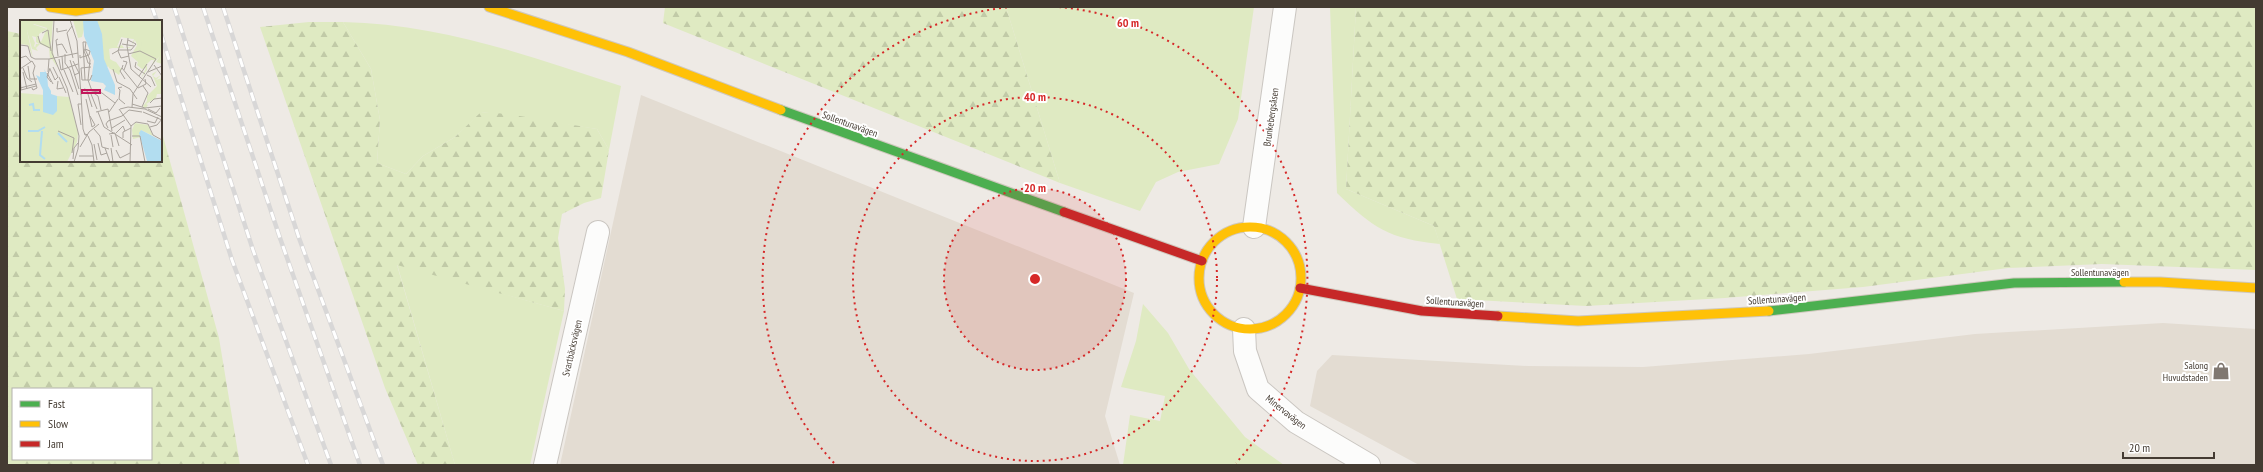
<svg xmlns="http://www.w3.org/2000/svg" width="2263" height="472" viewBox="0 0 2263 472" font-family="'PT Sans Narrow',sans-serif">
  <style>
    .residential { fill: #e3dcd2 }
    .green { fill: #dfeac2 }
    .forest { fill: url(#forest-firs); fill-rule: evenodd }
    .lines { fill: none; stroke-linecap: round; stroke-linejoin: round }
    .street-casing { stroke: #cac6c1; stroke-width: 24 }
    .fast-casing { stroke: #cfc8bd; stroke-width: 11 }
    .slow-casing { stroke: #cfc8bd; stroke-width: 11 }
    .jam-casing { stroke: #cfc8bd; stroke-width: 11 }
    .street { stroke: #fcfcfb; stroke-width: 22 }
    .fast { stroke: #4caf50; stroke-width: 9 }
    .slow { stroke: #ffc107; stroke-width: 9 }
    .jam { stroke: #c62828; stroke-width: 9 }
    .rail-casing { stroke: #d8d7d7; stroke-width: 4.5 }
    .rail { stroke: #fff; stroke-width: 3; stroke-dasharray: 9; stroke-linecap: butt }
    .ring { fill: none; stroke: #d62828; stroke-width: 2; stroke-dasharray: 2 4 }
    .labels { text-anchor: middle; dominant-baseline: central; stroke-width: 4; stroke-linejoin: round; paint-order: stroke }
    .street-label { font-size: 10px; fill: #443b32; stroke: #fff }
    .poi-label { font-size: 10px; fill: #443b32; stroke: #fff; text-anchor: end }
    .inset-river { fill: none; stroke: #b2ddf0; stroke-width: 2 }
    .inset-road { fill: none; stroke: #aaa49d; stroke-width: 1 }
    .view { fill: #c2185b; fill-opacity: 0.15; stroke: #c2185b; stroke-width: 2 }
    .inset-edge { fill: none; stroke: #443b32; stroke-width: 2 }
    .centre { fill: #d62828; stroke: #fff; stroke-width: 2 }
    .ring-label { font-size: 12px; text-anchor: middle; font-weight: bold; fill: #d62828; stroke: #fff; stroke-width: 4; stroke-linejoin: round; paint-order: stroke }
  </style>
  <defs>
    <pattern id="forest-firs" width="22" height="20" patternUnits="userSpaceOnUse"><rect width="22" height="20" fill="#dfeac2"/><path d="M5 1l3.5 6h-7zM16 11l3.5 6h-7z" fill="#c1caa7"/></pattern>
  </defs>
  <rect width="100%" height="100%" fill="#eeeae5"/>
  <g class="residential">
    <path d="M641 95 1134 293 1105 416 1120 465H560Z"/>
    <path d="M2163 323 2256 329V465H1419L1310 406 1317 371 1332 355 1528 366 1643 367 1809 354 1975 334Z"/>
  </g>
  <g class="green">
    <path d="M1006 7H1254L1238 119 1219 164 1178 172 1156 182 1140 211 1060 183Z"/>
    <path d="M1330 7H1356L1346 189 1434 226 1440 244C1389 239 1373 228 1337 193Z"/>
    <path d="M343 22C441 24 529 56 621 86L609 150 597 129 482 112 455 137 423 156 406 174 377 163 380 120 371 69Z"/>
    <path d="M397 264 564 311 530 465H455Z"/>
    <path d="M1143 304 1168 333 1189 369 1245 437 1284 465H1123L1130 415 1160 421 1165 396 1121 387 1136 341Z"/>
  </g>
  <g class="forest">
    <path d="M665 7H1006L1060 183 663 23Z"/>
    <path d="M1356 7H2256V270L2102 264 2008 268 1863 287 1725 298 1586 306 1457 299 1434 226 1346 189Z"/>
    <path d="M309 22H343L371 69 380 120 377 163 406 174 423 156 455 137 481 112 508 114 597 129 609 150 601 198 584 203 562 214 558 238 565 289 564 311 397 265 455 465H418L385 388 260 27Z"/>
    <path d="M7 31 21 34V161H161V129L219 338 240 465H7ZM13 389H151V459H13Z"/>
  </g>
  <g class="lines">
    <g class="street-casing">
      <g id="street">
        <path d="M1254 227 1285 7"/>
        <path d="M1244 329 1245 351 1258 389 1296 422 1369 465"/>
        <path d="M545 465 598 232"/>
      </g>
    </g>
    <g class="fast-casing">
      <g id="fast">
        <path d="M781 110 1064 212"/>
        <path d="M1769 311 2014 283 2124 282"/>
      </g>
    </g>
    <g class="slow-casing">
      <g id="slow">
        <path d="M50 7 76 11 99 7"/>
        <path d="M489 7 628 52 781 110"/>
        <circle cx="1250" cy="278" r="51"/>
        <path d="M2124 282H2160L2256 288"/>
        <path d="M1498 316 1578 321 1769 311"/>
      </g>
    </g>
    <g class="jam-casing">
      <g id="jam">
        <path d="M1064 212 1202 261"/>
        <path d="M1300 288 1422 311 1498 316"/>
      </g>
    </g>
    <use href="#street" class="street"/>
    <use href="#fast" class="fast"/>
    <use href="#slow" class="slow"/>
    <use href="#jam" class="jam"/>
    <g class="rail-casing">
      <g id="rail">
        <path d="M152 7 157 21"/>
        <path d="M174 7 253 250 331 465"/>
        <path d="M203 7 280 238 360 465"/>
        <path d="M223 7 299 238 383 465"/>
        <path d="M161 34 232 260 308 465"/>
      </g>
    </g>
    <use href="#rail" class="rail"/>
  </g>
  <circle cx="1035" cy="279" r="91" fill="#d62828" fill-opacity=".12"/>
  <g class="ring">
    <circle cx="1035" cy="279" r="91"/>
    <circle cx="1035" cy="279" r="182"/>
    <path d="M834 463A273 273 0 0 1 1011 7M1059 7A273 273 0 0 1 1236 463"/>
  </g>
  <defs>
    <g id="shop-bare" transform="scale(1.38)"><path d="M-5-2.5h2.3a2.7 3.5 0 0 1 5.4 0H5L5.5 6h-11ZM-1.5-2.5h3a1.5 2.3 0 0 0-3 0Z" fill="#807871" stroke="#fff" stroke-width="2.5" paint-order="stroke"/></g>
  </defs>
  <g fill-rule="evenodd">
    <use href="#shop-bare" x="2221" y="371"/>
  </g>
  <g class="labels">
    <g class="street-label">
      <text transform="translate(1271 117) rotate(-82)">Brunkebergsåsen</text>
      <text transform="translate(850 124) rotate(20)">Sollentunavägen</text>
      <text x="2100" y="272">Sollentunavägen</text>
      <text transform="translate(1777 299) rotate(-4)">Sollentunavägen</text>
      <text transform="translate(1455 302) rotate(4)">Sollentunavägen</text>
      <text transform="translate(572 348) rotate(-77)">Svartbäcksvägen</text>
      <text transform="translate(1286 412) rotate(38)">Minervavägen</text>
    </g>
    <g class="poi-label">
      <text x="2208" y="365">Salong<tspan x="2208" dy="12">Huvudstaden</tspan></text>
    </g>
  </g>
  <g transform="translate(20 20)">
    <rect width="142" height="142" fill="#eeeae5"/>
    <path d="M0 0H33L31 25 37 47 32 39 29 41 32 38 30 39 29 28 20 24 16 28 17 30 15 28 16 24H19L16 22V16L21 22 27 8 14 4 7 11 13 38 8 25 0 24Z" fill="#dfeac2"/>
    <path d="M53 0H63L65 5 62 17 58 18ZM142 0V44L136 42 140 36 132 45 134 40H131L127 44V50L121 58 126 48 122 49 117 45 118 42 111 36 117 25 115 20 110 28H89L90 39 96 43 99 49 102 48 99 55 89 48 83 24ZM101 17 114 19 111 27 104 28 102 25 97 27ZM12 4 27 9 19 14V18L12 16 15 23 14 26 18 31 12 29 7 11ZM137 51 133 56 136 58 141 55 136 60 142 58V74H137L136 78 126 84 128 85 125 89 123 86 127 81V76L137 66 132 54Z" fill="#dfeac2" fill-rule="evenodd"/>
    <path d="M76 0H142V26L139 29 135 27 120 46 116 35 120 32 122 21 118 23 115 19 101 17 96 27 89 29 88 32 90 40 96 42 101 49 98 54 91 46 86 47 83 40ZM0 73 49 77 58 113 57 122 47 142H0ZM115 103 128 105 133 116 121 110V117L113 119 112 110Z" fill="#dfeac2"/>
    <path d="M63 0H77L82 14 84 39 95 65V75L84 70 86 66 83 63 71 61 74 41 64 16ZM24 49 27 54 28 66 31 71V74L37 76V91L33 95 23 92V70L16 55 20 57V52H25ZM121 110 142 121V142L127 141 119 113Z" fill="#b2ddf0"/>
    <path class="inset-river" d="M9 85 13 84 14 90H20M8 111H18L25 107M22 111 20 135 25 139M38 113 47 122"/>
    <path class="inset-road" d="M34 0 32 33 47 68 59 116 58 129 54 142M50 0 57 21 61 75M52 6 47 13 53 38M37 8V12L47 10M22 13 28 10 31 31M18 16 20 23 30 28M108 18 107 26 111 49 131 67M63 22H66L65 29 70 40 68 60 72 71M63 22 65 60M102 24 114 26M0 25 8 26 11 37 15 39H29L58 33M37 25 42 24 47 33M98 31 101 38 109 36M98 31 102 19M45 34V43L50 50 58 75M92 34 99 30H111L116 24 108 20M108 34 120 31 136 39 113 74 112 87M60 35V38L62 37 66 36 69 35 70 31 65 29 64 31 66 36 68 43 71 44M38 36 36 20 38 19M42 36 43 50M0 38 6 36 11 42M39 39 41 50 58 44M50 40 59 69M12 41 15 46 13 53 17 68 13 70 12 68M53 41 59 53 54 55M103 41 107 42 104 50M116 42 115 47 125 54M103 45 102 48 118 68M134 45 142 56M8 46 10 59H17M71 47 61 48 62 60H70L72 55M3 48 7 58 12 62M30 48 27 57 31 62M102 48 100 51 105 59M0 49 12 41M30 49 35 60 38 57 33 47M93 49 97 62 110 69 117 79M44 50 53 72M3 52 7 69M28 52 29 39M128 52 142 46M27 53 33 64M0 54 1 70 16 66M127 55 131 57 135 66M119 56 127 44M39 57 46 73M38 61 37 69 43 68M102 67 98 68 100 70 99 79 105 84M0 68 16 64M118 68 126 64 125 59M64 69 82 73 95 83M67 71 72 87M72 72 78 76 81 90M61 74 63 109 65 115H68L65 114M71 74 77 89M66 79 72 107 75 105 70 96M130 83 134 79 142 78M61 84H58L61 105M112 84 125 88 142 86M122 87 128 73 123 66M99 89 111 106 110 142M100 89 108 87 125 89 142 97M128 89 136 93 140 88M76 92 88 89 92 111M78 92 84 107 112 125M89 92 98 79M123 92 142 100M102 96 109 90 122 92M127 101 135 103 138 97M111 106 116 102 128 104 133 115 142 120M130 107 137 105 142 99M88 108 86 104 88 101 102 96M92 108 105 100M74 109 80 116 82 127 89 129M38 111 54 118 52 133M96 113 103 106 105 111M89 114 95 113 99 126M91 115 93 127M68 116 72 125 74 142M112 116H120L125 142M103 118V112L111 108M78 123 81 135 87 133M74 124 77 140M60 127 69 112 79 104M85 128 90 142M91 128 93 142M96 130 100 138 110 133M59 136H73M53 139 54 128 58 123"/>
    <path class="view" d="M62 70H80V73H62Z"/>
    <rect width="142" height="142" class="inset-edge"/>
  </g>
  <circle cx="1035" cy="279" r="6" class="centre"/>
  <g class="ring-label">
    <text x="1128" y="27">60 m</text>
    <text x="1035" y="101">40 m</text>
    <text x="1035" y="192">20 m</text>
  </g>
  <rect width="2263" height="472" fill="none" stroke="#443b32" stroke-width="16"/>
  <rect x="12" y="388" width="140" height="72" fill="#ffffff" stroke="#b4b1ad"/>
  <rect x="20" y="401" width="20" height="6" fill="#4caf50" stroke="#b4b1ad"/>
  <text x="48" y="408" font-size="12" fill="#443b32">Fast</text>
  <rect x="20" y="421" width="20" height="6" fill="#ffc107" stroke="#b4b1ad"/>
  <text x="48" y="428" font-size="12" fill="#443b32">Slow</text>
  <rect x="20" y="441" width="20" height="6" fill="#c62828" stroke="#b4b1ad"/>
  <text x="48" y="448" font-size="12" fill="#443b32">Jam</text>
  <path d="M2123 452v6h91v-6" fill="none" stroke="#443b32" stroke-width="2"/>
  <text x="2129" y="452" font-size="12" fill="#443b32" stroke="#ffffff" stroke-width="3" paint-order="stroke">20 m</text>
</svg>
